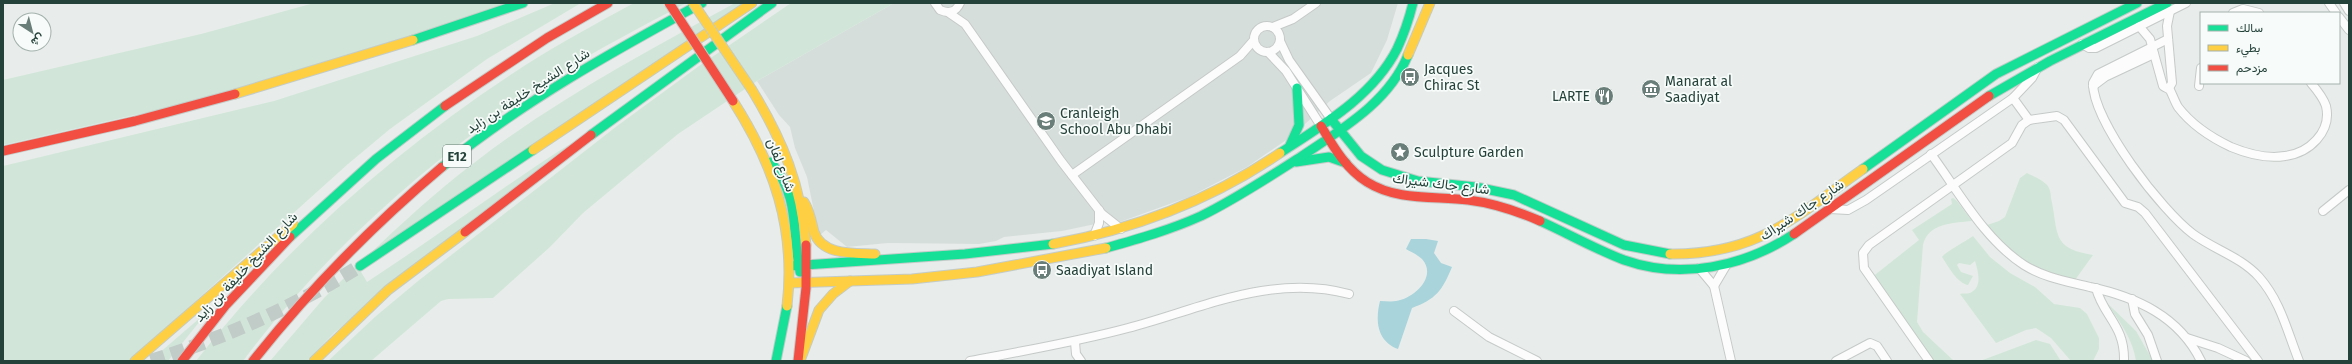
<svg xmlns="http://www.w3.org/2000/svg" width="2352" height="364" viewBox="0 0 2352 364" font-family="'Fira Sans',Vazirmatn,sans-serif">
  <style>
    .built { fill: #d6dedb }
    .green { fill: #d1e6d8 }
    .water { fill: #a9d4db }
    .lines { fill: none; stroke-linecap: round; stroke-linejoin: round }
    .highway-tunnel { stroke: #c1cbc8; stroke-width: 14; stroke-dasharray: 14 7; stroke-linecap: butt }
    .street-casing { stroke: #c5cac8; stroke-width: 10 }
    .fast-casing { stroke: #c3cbc8; stroke-width: 11 }
    .slow-casing { stroke: #c3cbc8; stroke-width: 11 }
    .jam-casing { stroke: #c3cbc8; stroke-width: 11 }
    .street { stroke: #fcfcfc; stroke-width: 8 }
    .fast { stroke: #16e098; stroke-width: 9 }
    .slow { stroke: #ffcf43; stroke-width: 9 }
    .jam { stroke: #f24e42; stroke-width: 9 }
    .slow-bridge-casing { stroke: #c3cbc8; stroke-width: 11; stroke-linecap: butt }
    .jam-bridge-casing { stroke: #c3cbc8; stroke-width: 11; stroke-linecap: butt }
    .slow-bridge { stroke: #ffcf43; stroke-width: 9 }
    .jam-bridge { stroke: #f24e42; stroke-width: 9 }
    .labels { text-anchor: middle; dominant-baseline: central; stroke-width: 3.5; stroke-linejoin: round; paint-order: stroke }
    .shield { fill: #f7fbf9; stroke: #637a73; stroke-width: 1 }
    .shield-label { font-size: 13px; font-weight: bold; fill: #24423a }
    .poi-label { font-size: 14px; fill: #24423a; stroke: #f7fbf9; text-anchor: start }
    .street-label { font-size: 14px; fill: #24423a; stroke: #f7fbf9 }
  </style>
  <rect width="100%" height="100%" fill="#e8edeb"/>
  <path class="built" d="M894 3H1398L1387 40 1371 73 1330 101 1292 136 1247 167 1189 197 1120 222 1108 218 1100 223 1062 231 1004 237 996 241 979 244 888 243 847 247 826 230 819 236 807 177 795 148 790 127 779 115 757 81Z"/>
  <g class="green">
    <path d="M314 3H510L389 43 196 101 3 145V80L201 34Z"/>
    <path d="M555 3H581L487 59 390 129 348 164 129 361H3V166L274 101 477 36Z"/>
    <path d="M634 3H686C643 26 598 49 557 75 438 152 328 247 243 361H196C287 244 400 146 524 66 560 43 597 23 634 3Z"/>
    <path d="M735 3H743L362 261C398 227 434 193 474 163 555 100 646 52 735 3Z"/>
    <path d="M791 3H894L757 81 678 134 583 213 550 247 493 298 448 299 441 301 371 361H328L376 316 418 281 617 126 699 66Z"/>
    <path d="M570 144 334 333 307 361H270L324 298 357 265 367 282C436 237 501 188 570 144Z"/>
    <path d="M2027 173C2033 176 2041 179 2046 184 2050 187 2051 194 2051 198 2059 234 2051 248 2093 255L2075 280C2033 271 2013 260 1987 225L1999 221 2005 217 2020 178Z"/>
    <path d="M1953 198 1957 201 1972 221C1953 223 1928 223 1923 245L1917 322 1923 332 1954 361H1930L1871 278 1919 240 1912 230 1952 204 1951 199Z"/>
    <path d="M1973 236 1990 257 2010 273 2035 287 2054 304 2080 308 2087 314 2099 338V349L2093 361H2071L2051 338 2036 328 2026 330 1996 343 1960 294C1963 293 1967 294 1970 293 1983 287 1978 271 1975 261L1970 265 1959 263 1957 265 1961 272 1973 276 1968 285C1957 283 1948 266 1942 257 1944 253 1966 241 1973 236Z"/>
    <path d="M2107 303 2136 331 2153 361H2136C2133 339 2119 321 2107 303Z"/>
    <path d="M208 311 168 361H150Z"/>
    <path d="M2036 340 2050 344 2061 361H1980Z"/>
  </g>
  <path class="water" d="M1411 239H1426L1438 241 1434 253 1441 263 1452 267C1442 291 1436 299 1412 308L1398 349C1377 341 1375 321 1380 301 1385 301 1391 302 1396 301 1413 299 1438 277 1422 259 1418 255 1411 252 1406 249Z"/>
  <g class="lines">
    <path class="highway-tunnel" d="M151 361C226 337 294 307 360 266"/>
    <g class="street-casing">
      <g id="street">
        <path d="M935 3 940 10C949 14 956 12 960 3"/>
        <path d="M2329 3 2336 13"/>
        <path d="M2344 3 2349 11"/>
        <path d="M949 13 965 24 1061 161 1102 214 1121 229"/>
        <path d="M2233 13 2243 9 2259 13"/>
        <path d="M2339 17 2349 30"/>
        <circle cx="1267" cy="39" r="13"/>
        <path d="M2139 26 2150 39 2163 86C2166 88 2169 89 2170 90 2173 96 2175 102 2178 107 2191 124 2212 138 2231 147 2248 154 2267 159 2285 156 2309 153 2332 132 2326 106 2323 97 2317 90 2311 83"/>
        <path d="M1273 27 1293 19 1316 3"/>
        <path d="M2168 39 2098 74 2093 83C2093 122 2162 211 2193 234 2215 250 2241 257 2259 277 2281 302 2287 331 2299 361"/>
        <path d="M1280 41 1289 60 1331 119"/>
        <path d="M2082 44 2089 48H2096L2186 3"/>
        <path d="M1268 52 1286 71 1321 126"/>
        <path d="M2093 86 2105 77 2154 54"/>
        <path d="M2199 86 2201 68"/>
        <path d="M2169 88 2172 83 2167 26 2170 11"/>
        <path d="M2013 98 2029 120"/>
        <path d="M1931 154C1959 192 1984 239 2024 265 2045 278 2066 281 2090 287 2136 297 2179 316 2201 361"/>
        <path d="M1072 175 1240 56 1254 40"/>
        <path d="M1830 209 1848 210 1866 200 2013 98 2032 78 2038 67"/>
        <path d="M2323 211 2349 190"/>
        <path d="M1094 236 1099 223V210"/>
        <path d="M1699 268 1714 286 1731 361"/>
        <path d="M1714 286 1727 264"/>
        <path d="M2096 288C2103 316 2125 325 2124 361"/>
        <path d="M2132 299 2135 314 2148 335 2157 361"/>
        <path d="M1454 311 1489 337 1537 361"/>
        <path d="M2187 338 2218 348 2246 361"/>
        <path d="M1075 342 1076 354 1081 361"/>
        <path d="M970 361C1023 351 1076 342 1128 328 1200 309 1272 273 1349 294"/>
        <path d="M1836 361 1870 343 1877 346 1887 361"/>
        <path d="M1929 361 1864 268 1863 253 1869 245 2012 143 2022 125 2029 120 2057 116 2064 120 2125 203 2138 207 2145 213 2258 361"/>
      </g>
    </g>
    <g class="fast-casing">
      <g id="fast">
        <path d="M413 40 523 3"/>
        <path d="M1989 96 2050 61 2167 3"/>
        <path d="M1331 119 1361 156 1382 170 1418 181 1476 187 1514 195 1624 245 1670 254"/>
        <path d="M591 135 772 3"/>
        <path d="M1290 145 1299 125 1297 88"/>
        <path d="M1280 153C1323 125 1373 96 1397 49 1404 34 1409 19 1413 3"/>
        <path d="M771 162C801 200 791 228 800 272"/>
        <path d="M1296 162 1329 157 1346 163"/>
        <path d="M442 167C522 102 612 52 702 3"/>
        <path d="M1863 169 1996 74 2137 3"/>
        <path d="M1540 221C1569 234 1595 249 1624 260 1681 280 1744 267 1794 234"/>
        <path d="M290 237 376 159 445 106"/>
        <path d="M1106 248C1138 239 1170 230 1201 216 1236 199 1269 177 1302 156 1342 129 1389 102 1408 55"/>
        <path d="M360 266 533 150"/>
        <path d="M790 266 965 254 1053 244"/>
        <path d="M776 361 787 306"/>
      </g>
    </g>
    <g class="slow-casing">
      <g id="slow">
        <path d="M1408 55 1430 3"/>
        <path d="M752 90C783 141 801 185 806 245"/>
        <path d="M235 94 413 40"/>
        <path d="M733 101C774 165 796 229 787 306"/>
        <path d="M533 150 752 3"/>
        <path d="M804 202C810 211 811 221 814 232 822 256 855 253 875 254"/>
        <path d="M1053 244C1135 229 1211 200 1280 153"/>
        <path d="M1670 254C1758 255 1795 217 1863 169"/>
        <path d="M790 283 912 279 977 272 1106 248"/>
        <path d="M801 358 819 310 833 294 850 281"/>
        <path d="M135 361 293 224"/>
        <path d="M314 361 388 290 465 232"/>
      </g>
    </g>
    <g class="jam-casing">
      <g id="jam">
        <path d="M445 106 547 38 608 3"/>
        <path d="M1321 126C1333 146 1346 169 1367 182 1397 201 1434 196 1468 200 1493 203 1517 211 1540 221"/>
        <path d="M3 151 135 121 235 94"/>
        <path d="M465 232 591 135"/>
        <path d="M1794 234 1989 96"/>
        <path d="M182 361 225 306 290 237"/>
        <path d="M253 361C310 289 372 226 442 167"/>
        <path d="M798 361 806 288V245"/>
      </g>
    </g>
    <use href="#street" class="street"/>
    <use href="#fast" class="fast"/>
    <use href="#slow" class="slow"/>
    <use href="#jam" class="jam"/>
    <g class="slow-bridge-casing">
      <path id="slow-bridge" d="M693 3 752 90"/>
    </g>
    <g class="jam-bridge-casing">
      <path id="jam-bridge" d="M669 3 733 101"/>
    </g>
    <use href="#slow-bridge" class="slow-bridge"/>
    <use href="#jam-bridge" class="jam-bridge"/>
  </g>
  <defs>
    <g id="bus-disc" transform="scale(1)"><circle r="9.5" fill="#697e78" stroke="#f7fbf9"/><path d="M-5-6H5V4H4V6H2V4H-2V6H-4V4H-5ZM-3.5-4V0h7V-4ZM-3.5 1.2v1.5H-2V1.2ZM2 1.2v1.5H3.5V1.2Z" fill="#fff"/></g>
    <g id="museum-disc" transform="scale(1)"><circle r="9.5" fill="#697e78" stroke="#f7fbf9"/><path d="M0-6L6-3V-2H-6V-3ZM-5-1h2V3h-2ZM-1-1h2V3h-2ZM3-1h2V3H3ZM-6 4H6V6H-6Z" fill="#fff"/></g>
    <g id="restaurant-disc" transform="scale(1)"><circle r="9.5" fill="#697e78" stroke="#f7fbf9"/><path d="M-5-6h1v4h1v-4h1v4h1v-4h1v5L-1.5 .5V6h-2V.5L-5-1ZM5-6V6H3V1.5H1.5Q1.5-4 5-6Z" fill="#fff"/></g>
    <g id="school-disc" transform="scale(1)"><circle r="9.5" fill="#697e78" stroke="#f7fbf9"/><path d="M0-5L7-2L0 1L-7-2ZM-4 1L0 2.5L4 1V4Q0 6-4 4Z" fill="#fff"/></g>
    <g id="sight-disc" transform="scale(1)"><circle r="9.5" fill="#697e78" stroke="#f7fbf9"/><path d="M0-6L1.8-2.2L6-1.7L2.9 1.2L3.7 5.4L0 3.3L-3.7 5.4L-2.9 1.2L-6-1.7L-1.8-2.2Z" fill="#fff"/></g>
  </defs>
  <g fill-rule="evenodd">
    <use href="#bus-disc" x="1410" y="77"/>
    <use href="#museum-disc" x="1651" y="89"/>
    <use href="#restaurant-disc" x="1604" y="96"/>
    <use href="#school-disc" x="1046" y="121"/>
    <use href="#sight-disc" x="1400" y="152"/>
    <use href="#bus-disc" x="1042" y="270"/>
  </g>
  <g class="labels">
    <rect class="shield" x="443" y="145" width="28" height="22" rx="3"/>
    <g class="shield-label">
      <text x="457" y="156">E12</text>
    </g>
    <g class="poi-label">
      <text x="1424" y="69">Jacques<tspan x="1424" dy="16">Chirac St</tspan></text>
      <text x="1665" y="81">Manarat al<tspan x="1665" dy="16">Saadiyat</tspan></text>
      <text x="1590" y="96" text-anchor="end">LARTE</text>
      <text x="1060" y="113">Cranleigh<tspan x="1060" dy="16">School Abu Dhabi</tspan></text>
      <text x="1414" y="152">Sculpture Garden</text>
      <text x="1056" y="270">Saadiyat Island</text>
    </g>
    <g class="street-label">
      <text transform="translate(528 91) rotate(-33)">شارع الشيخ خليفة بن زايد</text>
      <text transform="translate(781 165) rotate(69)">شارع لفان</text>
      <text transform="translate(1441 184) rotate(7)">شارع جاك شيراك</text>
      <text transform="translate(1802 210) rotate(-34)">شارع جاك شيراك</text>
      <text transform="translate(246 267) rotate(-47)">شارع الشيخ خليفة بن زايد</text>
    </g>
  </g>
  <rect width="2352" height="364" fill="none" stroke="#24423a" stroke-width="8"/>
  <rect x="2200" y="12" width="140" height="72" fill="#f7fbf9" stroke="#a3b1ad"/>
  <rect x="2208" y="25" width="20" height="6" fill="#16e098" stroke="#a3b1ad"/>
  <text x="2236" y="32" font-size="12" fill="#24423a">سالك</text>
  <rect x="2208" y="45" width="20" height="6" fill="#ffcf43" stroke="#a3b1ad"/>
  <text x="2236" y="52" font-size="12" fill="#24423a">بطيء</text>
  <rect x="2208" y="65" width="20" height="6" fill="#f24e42" stroke="#a3b1ad"/>
  <text x="2236" y="72" font-size="12" fill="#24423a">مزدحم</text>
  <g transform="translate(32 32) rotate(144)"><circle r="19" fill="#f7fbf9" stroke="#a3b1ad"/>
  <path d="M0-3L7 15L0 10L-7 15Z" fill="#697e78"/>
  <text y="-6" font-size="11" font-weight="bold" text-anchor="middle" fill="#24423a">ش</text>
  </g>
</svg>
